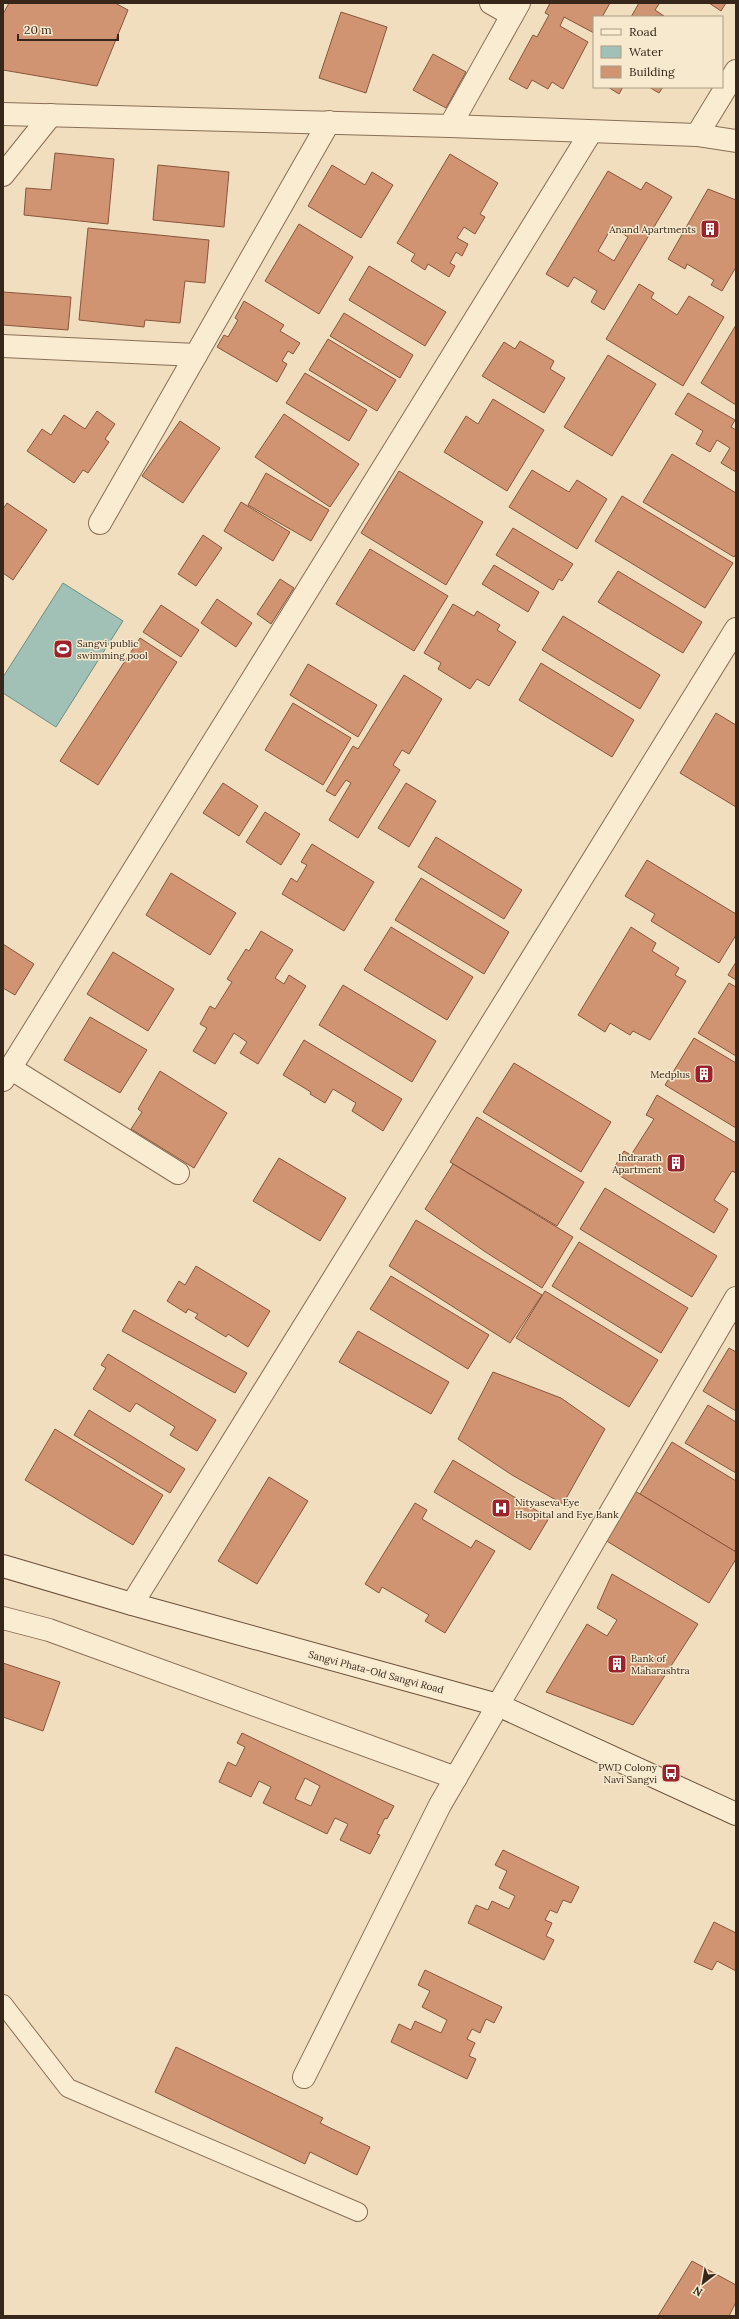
<svg xmlns="http://www.w3.org/2000/svg" width="739" height="2319" viewBox="0 0 739 2319" font-family="Lora,serif">
  <style>
    .water { fill: #a2c1b6; stroke: #698f83 }
    .building { fill: #d09472; stroke: #89553b; fill-rule: evenodd }
    .lines { fill: none; stroke-linecap: round; stroke-linejoin: round }
    .service-casing { stroke: #896e56; stroke-width: 20 }
    .minor-casing { stroke: #896e56; stroke-width: 24 }
    .tertiary-casing { stroke: #896e56; stroke-width: 24 }
    .secondary-casing { stroke: #6a4f39; stroke-width: 24 }
    .service { stroke: #faecd1; stroke-width: 18 }
    .minor { stroke: #faecd1; stroke-width: 22 }
    .tertiary { stroke: #faecd1; stroke-width: 22 }
    .secondary { stroke: #faecd1; stroke-width: 22 }
    .labels { text-anchor: middle; dominant-baseline: central; stroke-width: 3; stroke-linejoin: round; paint-order: stroke }
    .poi-label { font-size: 10px; fill: #37271b; stroke: #f7e9ce; text-anchor: end }
    .street-label { font-size: 10px; fill: #37271b; stroke: #f7e9ce }
  </style>
  <rect width="100%" height="100%" fill="#f0debe"/>
  <path class="water" d="M63 583 123 621 56 727 3 693V677Z"/>
  <g class="building">
    <path d="M9 3H115L128 10 97 86 3 70V14Z"/>
    <path d="M550 3H610L602 17H594V33L564 17 560 26 588 42 563 89 552 82 548 89 532 80 527 89 509 79 533 35 537 37 549 15 545 13Z"/>
    <path d="M639 3H657L659 4 655 10 664 16 631 17Z"/>
    <path d="M709 3H726L721 11Z"/>
    <path d="M341 12 387 27 366 93 319 78Z"/>
    <path d="M433 54 466 72 446 108 413 90Z"/>
    <path d="M608 87H623L619 94Z"/>
    <path d="M649 87H663L659 93Z"/>
    <path d="M55 153 114 159 108 224 24 215 26 188 51 190Z"/>
    <path d="M450 154 498 183 480 214 485 217 475 234 464 227 457 238 468 244 462 256 456 252 450 263 455 266 449 277 428 264 425 270 411 261 415 254 397 243Z"/>
    <path d="M158 165 229 172 224 227 153 220Z"/>
    <path d="M332 165 365 185 372 172 393 185 361 238 308 206Z"/>
    <path d="M608 171 641 190 646 182 672 197 604 310 591 302 597 291 574 277 568 287 546 274ZM612 227 628 237 614 261 598 251Z"/>
    <path d="M708 189 736 200V267L722 291 711 285 714 280 687 264 685 269 668 259Z"/>
    <path d="M299 224 353 257 319 314 265 281Z"/>
    <path d="M88 228 209 240 205 283 185 281 180 323 145 320 144 327 79 320Z"/>
    <path d="M369 266 446 312 425 346 349 300Z"/>
    <path d="M639 284 654 293 651 298 677 315 689 296 724 317 683 386 606 339Z"/>
    <path d="M3 292 71 297 68 330 3 325Z"/>
    <path d="M244 301 284 325 280 331 300 343 293 354 288 351 282 361 287 364 277 382 217 347 224 335 228 337 238 320 235 318Z"/>
    <path d="M344 313 413 355 400 378 330 336Z"/>
    <path d="M736 325V405L701 383Z"/>
    <path d="M328 339 396 380 377 411 309 370Z"/>
    <path d="M520 341 554 361 550 369 565 378 544 413 482 376 504 342 515 349Z"/>
    <path d="M608 355 656 384 612 456 564 427Z"/>
    <path d="M305 373 367 410 349 441 286 403Z"/>
    <path d="M688 393 735 420 731 427 736 430V472L721 463 730 448 717 440 710 452 696 444 703 431 675 414Z"/>
    <path d="M493 399 544 430 507 491 444 452 466 416 478 424Z"/>
    <path d="M97 411 115 424 105 439 109 442 88 473 83 470 74 483 27 451 42 429 51 435 64 415 85 429Z"/>
    <path d="M284 414 359 464 330 507 255 457Z"/>
    <path d="M180 421 220 448 183 503 142 476Z"/>
    <path d="M672 454 736 493V554L734 557 643 502Z"/>
    <path d="M532 470 569 492 577 480 607 499 577 549 509 507Z"/>
    <path d="M399 471 483 522 446 585 361 533Z"/>
    <path d="M266 473 329 510 311 541 248 505Z"/>
    <path d="M622 496 733 563 705 608 595 541Z"/>
    <path d="M241 502 290 532 273 561 224 531Z"/>
    <path d="M7 503 47 530 13 580 3 573V509Z"/>
    <path d="M513 528 573 564 562 581 559 579 553 590 496 555Z"/>
    <path d="M203 535 222 548 196 586 178 574Z"/>
    <path d="M370 549 448 596 414 651 336 604Z"/>
    <path d="M494 565 539 592 528 612 482 584Z"/>
    <path d="M618 571 702 622 683 653 598 602Z"/>
    <path d="M280 579 294 588 271 624 257 614Z"/>
    <path d="M217 599 252 623 236 647 201 623Z"/>
    <path d="M453 604 474 616 477 611 500 625 497 630 516 642 489 686 477 679 470 689 438 669 441 663 424 653Z"/>
    <path d="M161 605 199 630 181 657 143 632Z"/>
    <path d="M563 616 660 675 640 709 542 650Z"/>
    <path d="M140 638 177 662 98 785 60 761Z"/>
    <path d="M541 663 634 720 612 757 519 700Z"/>
    <path d="M308 664 377 705 358 737 290 695Z"/>
    <path d="M404 675 442 699 409 754 402 750 393 765 400 770 358 838 329 820 351 783 346 780 335 796 326 791 353 746 358 749Z"/>
    <path d="M293 703 351 738 323 785 265 750Z"/>
    <path d="M716 713 736 725V807L680 773Z"/>
    <path d="M223 783 258 806 239 836 203 813Z"/>
    <path d="M406 783 436 801 409 847 378 828Z"/>
    <path d="M265 812 300 834 281 865 246 842Z"/>
    <path d="M436 837 522 890 504 919 418 867Z"/>
    <path d="M312 844 374 882 344 931 282 894 291 878 297 882 307 865 301 862Z"/>
    <path d="M647 860 736 914V935L719 963 651 921 655 914 625 896Z"/>
    <path d="M171 873 236 913 210 955 146 915Z"/>
    <path d="M421 878 509 932 484 974 395 920Z"/>
    <path d="M391 927 473 977 447 1020 364 970Z"/>
    <path d="M631 927 656 943 652 951 679 968 675 975 686 981 650 1040 633 1031 630 1035 610 1023 605 1032 578 1015Z"/>
    <path d="M261 931 293 950 275 978 284 984 289 975 306 986 258 1064 240 1053 247 1042 234 1033 215 1064 193 1051 207 1028 200 1024 210 1006 215 1009 232 982 227 979 246 949 249 951Z"/>
    <path d="M3 944 34 964 15 995 3 988Z"/>
    <path d="M113 952 174 989 148 1031 87 994Z"/>
    <path d="M736 962V980L728 975Z"/>
    <path d="M729 983 736 987V1056L698 1033Z"/>
    <path d="M343 985 436 1041 412 1082 319 1025Z"/>
    <path d="M90 1017 147 1050 120 1093 64 1060Z"/>
    <path d="M694 1038 736 1063V1128L665 1085Z"/>
    <path d="M304 1040 402 1099 383 1131 352 1111 356 1103 333 1089 325 1103 310 1094 311 1092 283 1075Z"/>
    <path d="M514 1063 611 1122 581 1172 483 1112Z"/>
    <path d="M160 1071 227 1113 194 1168 131 1129 142 1112 138 1109Z"/>
    <path d="M657 1095 736 1143V1173L732 1171 714 1200 728 1209 714 1233 612 1171 624 1151 631 1155 654 1119 646 1115Z"/>
    <path d="M477 1117 584 1182 557 1226 450 1162Z"/>
    <path d="M279 1158 346 1198 320 1241 253 1201Z"/>
    <path d="M453 1164 573 1237 542 1288 484 1251 425 1209Z"/>
    <path d="M605 1188 717 1256 692 1297 580 1229Z"/>
    <path d="M416 1220 542 1295 510 1343 389 1266Z"/>
    <path d="M579 1242 688 1308 661 1353 552 1286Z"/>
    <path d="M196 1266 270 1311 248 1347 228 1334 226 1337 195 1318 198 1314 188 1309 186 1313 167 1301 179 1281 185 1285Z"/>
    <path d="M391 1276 489 1335 468 1369 370 1309Z"/>
    <path d="M545 1291 658 1360 629 1407 516 1338Z"/>
    <path d="M134 1310 247 1373 235 1393 122 1331Z"/>
    <path d="M358 1331 449 1382 431 1414 339 1362Z"/>
    <path d="M729 1348 736 1352V1411L703 1391Z"/>
    <path d="M108 1354 216 1420 197 1451 170 1435 175 1427 136 1403 130 1412 93 1389 106 1368 101 1365Z"/>
    <path d="M493 1372 561 1398 605 1429 563 1504 512 1475 458 1439Z"/>
    <path d="M708 1405 736 1422V1473L685 1443Z"/>
    <path d="M89 1410 185 1469 170 1493 74 1435Z"/>
    <path d="M55 1429 163 1495 133 1545 25 1480Z"/>
    <path d="M672 1442 736 1481V1552L640 1494Z"/>
    <path d="M453 1460 549 1518 530 1550 434 1492Z"/>
    <path d="M269 1477 308 1501 257 1584 218 1561Z"/>
    <path d="M635 1491 736 1552V1559L709 1603 605 1540Z"/>
    <path d="M415 1503 427 1510 422 1519 471 1548 476 1540 495 1551 445 1633 425 1621 429 1615 382 1587 379 1593 365 1584Z"/>
    <path d="M612 1574 698 1624 633 1725 546 1692 587 1624 607 1636 617 1620 597 1608Z"/>
    <path d="M3 1663 60 1682 43 1731 3 1717Z"/>
    <path d="M242 1733 394 1806 387 1819 385 1818 377 1834 380 1835 370 1854 340 1840 348 1824 335 1818 327 1834 263 1803 271 1787 259 1781 251 1797 219 1782 228 1762 236 1766 245 1747 237 1743ZM305 1778 320 1786 311 1806 295 1799Z"/>
    <path d="M503 1850 579 1887 571 1903 563 1900 557 1913 550 1910 545 1920 552 1923 546 1936 554 1940 544 1960 468 1923 476 1905 488 1910 492 1901 509 1909 515 1896 499 1888 507 1871 495 1865Z"/>
    <path d="M714 1922 736 1933V1971L717 1961 712 1970 694 1962Z"/>
    <path d="M425 1970 502 2007 494 2023 486 2019 480 2033 472 2029 467 2039 475 2043 469 2056 476 2059 467 2079 391 2042 399 2024 411 2030 415 2021 441 2033 447 2020 422 2007 430 1991 418 1985Z"/>
    <path d="M176 2047 323 2118 320 2123 370 2147 357 2175 310 2152 305 2164 155 2092Z"/>
    <path d="M692 2261 736 2285V2302L729 2316H658Z"/>
  </g>
  <g class="lines">
    <g class="service-casing">
      <path id="service" d="M3 2004 68 2088 358 2212"/>
    </g>
    <g class="minor-casing">
      <g id="minor">
        <path d="M491 3 512 15"/>
        <path d="M450 126 519 3"/>
        <path d="M697 135 736 71"/>
        <path d="M3 175 51 115"/>
        <path d="M3 346 196 355"/>
        <path d="M100 523 329 122"/>
        <path d="M10 1068 178 1173"/>
        <path d="M3 1080C201 765 394 448 591 132"/>
        <path d="M132 1604 736 629"/>
        <path d="M3 1618 49 1630 456 1778"/>
        <path d="M304 2077 440 1805 498 1705"/>
      </g>
    </g>
    <g class="tertiary-casing">
      <g id="tertiary">
        <path d="M3 114 450 126 697 135 736 141"/>
        <path d="M498 1705 736 1298"/>
      </g>
    </g>
    <g class="secondary-casing">
      <path id="secondary" d="M3 1566 132 1604 498 1705 736 1814"/>
    </g>
    <use href="#service" class="service"/>
    <use href="#minor" class="minor"/>
    <use href="#tertiary" class="tertiary"/>
    <use href="#secondary" class="secondary"/>
  </g>
  <defs>
    <g id="building-square" transform="scale(1)"><rect x="-9" y="-9" width="18" height="18" rx="4" fill="#9b232b" stroke="#f7e9ce"/><path d="M-4-6H4V6H1V3H-1V6H-4ZM-2.5-4.3h1.7v1.8h-1.7ZM.8-4.3h1.7v1.8H.8ZM-2.5-1h1.7V.8h-1.7ZM.8-1h1.7V.8H.8Z" fill="#fff"/></g>
    <g id="stadium-square" transform="scale(1)"><rect x="-9" y="-9" width="18" height="18" rx="4" fill="#9b232b" stroke="#f7e9ce"/><path d="M0-5a6.5 5 0 1 0 0 10a6.5 5 0 1 0 0-10ZM-3.5-1.8h7v3.6h-7Z" fill="#fff"/></g>
    <g id="hospital-square" transform="scale(1)"><rect x="-9" y="-9" width="18" height="18" rx="4" fill="#9b232b" stroke="#f7e9ce"/><path d="M-5-5h3v3.5h4V-5h3V5h-3V1.5h-4V5h-3Z" fill="#fff"/></g>
    <g id="bus-square" transform="scale(1)"><rect x="-9" y="-9" width="18" height="18" rx="4" fill="#9b232b" stroke="#f7e9ce"/><path d="M-5-6H5V4H4V6H2V4H-2V6H-4V4H-5ZM-3.5-4V0h7V-4ZM-3.5 1.2v1.5H-2V1.2ZM2 1.2v1.5H3.5V1.2Z" fill="#fff"/></g>
  </defs>
  <g fill-rule="evenodd">
    <use href="#building-square" x="710" y="229"/>
    <use href="#stadium-square" x="63" y="649"/>
    <use href="#building-square" x="704" y="1074"/>
    <use href="#building-square" x="676" y="1163"/>
    <use href="#hospital-square" x="501" y="1508"/>
    <use href="#building-square" x="617" y="1664"/>
    <use href="#bus-square" x="671" y="1773"/>
  </g>
  <g class="labels">
    <g class="poi-label">
      <text x="696" y="229">Anand Apartments</text>
      <text x="77" y="643" text-anchor="start">Sangvi public<tspan x="77" dy="12">swimming pool</tspan></text>
      <text x="690" y="1074">Medplus</text>
      <text x="662" y="1157">Indrarath<tspan x="662" dy="12">Apartment</tspan></text>
      <text x="515" y="1502" text-anchor="start">Nityaseva Eye<tspan x="515" dy="12">Hsopital and Eye Bank</tspan></text>
      <text x="631" y="1658" text-anchor="start">Bank of<tspan x="631" dy="12">Maharashtra</tspan></text>
      <text x="657" y="1767">PWD Colony<tspan x="657" dy="12">Navi Sangvi</tspan></text>
    </g>
    <g class="street-label">
      <text transform="translate(376 1672) rotate(15)">Sangvi Phata-Old Sangvi Road</text>
    </g>
  </g>
  <rect width="739" height="2319" fill="none" stroke="#37271b" stroke-width="8"/>
  <rect x="593" y="16" width="130" height="72" fill="#f7e9ce" stroke="#aa9b86"/>
  <rect x="601" y="29" width="20" height="6" fill="#faecd1" stroke="#aa9b86"/>
  <text x="629" y="36" font-size="12" fill="#37271b">Road</text>
  <rect x="601" y="46" width="20" height="12" fill="#a2c1b6" stroke="#aa9b86"/>
  <text x="629" y="56" font-size="12" fill="#37271b">Water</text>
  <rect x="601" y="66" width="20" height="12" fill="#d09472" stroke="#aa9b86"/>
  <text x="629" y="76" font-size="12" fill="#37271b">Building</text>
  <g transform="translate(703 2283) rotate(211)" stroke="#f7e9ce" stroke-width="3" paint-order="stroke">
  <path d="M0-3L7 15L0 10L-7 15Z" fill="#37271b"/>
  <text y="-6" font-size="11" font-weight="bold" text-anchor="middle" fill="#37271b">N</text>
  </g>
  <path d="M18 34v6h100v-6" fill="none" stroke="#37271b" stroke-width="2"/>
  <text x="24" y="34" font-size="12" fill="#37271b" stroke="#f7e9ce" stroke-width="3" paint-order="stroke">20 m</text>
</svg>
